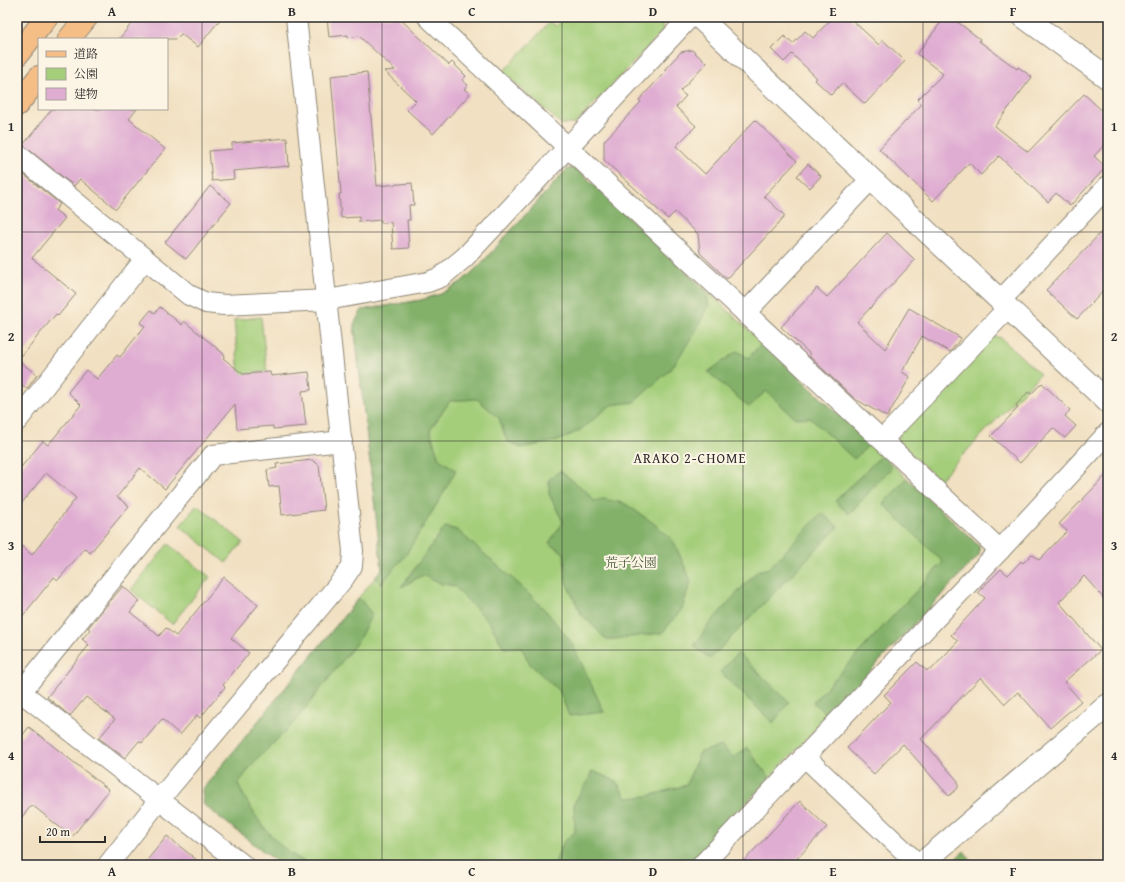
<svg xmlns="http://www.w3.org/2000/svg" width="1125" height="882" viewBox="0 0 1125 882" font-family="'Gentium Book Plus','Noto Serif JP',serif">
  <style>
    .green { fill: #a4ce7a; stroke: #687c52 }
    .forest { fill: #83b16a; stroke: #576e4a }
    .building { fill: #dfacd2 }
    .lines { fill: none; stroke-linecap: round; stroke-linejoin: round }
    .minor-casing { stroke: #8e8676; stroke-width: 22 }
    .tertiary-casing { stroke: #8e8676; stroke-width: 24 }
    .primary-casing { stroke: #8e8676; stroke-width: 24 }
    .minor { stroke: #fff; stroke-width: 20 }
    .tertiary { stroke: #fff; stroke-width: 22 }
    .primary { stroke: #f6be87; stroke-width: 22 }
    .grid { fill: none; stroke: #2b2b2b; stroke-width: 1; stroke-opacity: 0.55 }
    .labels { text-anchor: middle; dominant-baseline: central; stroke-width: 4; stroke-linejoin: round; paint-order: stroke }
    .park-label { font-size: 13px; fill: #4f5c43; stroke: #fcf5e5 }
    .neighbourhood-label { font-size: 14px; letter-spacing: 1px; fill: #2b2b2b; stroke: #fcf5e5 }
    .neatline { fill: none; stroke: #2b2b2b; stroke-width: 1.5 }
    .grid-label { font-size: 13px; text-anchor: middle; font-weight: bold; fill: #2b2b2b }
  </style>
  <rect width="100%" height="100%" fill="#fcf5e5"/>
  <filter id="ink" filterUnits="userSpaceOnUse"><feTurbulence type="fractalNoise" baseFrequency=".025" numOctaves="2"/><feDisplacementMap in="SourceGraphic" scale="8" xChannelSelector="R" yChannelSelector="G"/><feConvolveMatrix kernelMatrix="1 2 1 2 8 2 1 2 1" color-interpolation-filters="sRGB"/></filter>
  <filter id="wash" filterUnits="userSpaceOnUse"><feTurbulence type="fractalNoise" baseFrequency=".012" numOctaves="4" result="noise"/><feDisplacementMap in="SourceGraphic" scale="16" xChannelSelector="R" yChannelSelector="G"/><feGaussianBlur stdDeviation="0.9" result="paint"/><feColorMatrix in="noise" values="0 0 0 0 0 0 0 0 0 0 0 0 0 0 0 0 0 1.4 0 .05"/><feComposite in="paint" operator="in"/></filter>
  <g filter="url(#wash)">
    <rect width="100%" height="100%" fill="#f1e0c1"/>
    <g class="green">
      <path d="M564 17H660L663 31 575 124H561L503 72 550 22 555 26Z"/>
      <path d="M567 169H577L979 546V555L688 865H281L204 805 202 790 382 569 354 324 362 310 421 300 441 294 461 282 478 267Z"/>
      <path d="M261 317 267 372 239 375 234 320Z"/>
      <path d="M991 335 1001 338 1040 374 939 480 898 442 899 433Z"/>
      <path d="M197 505 243 542 226 563 180 526Z"/>
      <path d="M168 544 210 577 172 624 131 590Z"/>
    </g>
    <g class="forest">
      <path d="M567 169H577L706 291 709 304 695 332 672 368 634 402 611 405 580 430 558 441 521 448 507 441 499 418 477 399 450 401 430 430 439 459 456 470 440 499 405 556 381 584 375 578 382 569 354 324 362 310 421 300 441 294 461 282 478 267Z"/>
      <path d="M762 343 870 444 854 459 810 418H795L766 391 749 407 708 372 737 351 748 358Z"/>
      <path d="M882 455 893 466 849 514 835 501Z"/>
      <path d="M560 471 586 491 594 501 603 499 624 503 652 522 673 540 691 581 682 609 662 633 607 640 581 614 566 582 564 553 549 543 563 522 549 494V479Z"/>
      <path d="M907 478 979 546V555L828 716 813 702 943 562 883 504Z"/>
      <path d="M822 513 838 527 710 659 694 646 709 624 757 571 769 568Z"/>
      <path d="M445 527 457 530 521 586 546 611 572 643 604 712 569 716 560 692 530 664 521 647 504 648 489 622 454 586 438 583 423 575 401 587Z"/>
      <path d="M359 598 372 614 358 641 293 724 254 762 238 784C254 818 276 849 311 865H281L204 805 202 790Z"/>
      <path d="M738 653 789 702 773 723 720 672Z"/>
      <path d="M721 746 733 757 747 748 770 778 688 865H554L564 841 575 832 574 803 587 783 592 771 616 781 627 798 648 796 686 785 700 752Z"/>
      <path d="M964 851 974 865H949Z"/>
    </g>
    <g id="blocks">
      <g class="building">
        <path d="M137 17H222L198 47 181 34 176 39H119Z"/>
        <path d="M327 17H398L449 65 452 62 466 76 462 80 468 85 464 89 470 94 433 134 407 110 416 101 384 71 395 70 359 36 348 38V35L329 37Z"/>
        <path d="M833 17H849L879 45 883 40 905 61 865 104 842 83 831 95 815 80 817 78 792 54 784 62 771 49 784 36 793 44 805 31 813 38Z"/>
        <path d="M945 17H951L980 39 979 41 1017 69 1018 67 1032 77 995 126 1028 152 1084 94 1108 116V141L1094 156 1106 167 1070 206 1056 193 1048 202 999 156 981 175 969 163 933 201 879 149 922 104 917 100 943 74 917 54Z"/>
        <path d="M692 50 706 63 680 91 686 96 676 107 696 126 676 146 705 174 755 120 797 161 764 196 785 216 727 279 700 253 698 234 675 212 668 219 604 160V141L641 102 639 100 666 71 664 70 681 52Z"/>
        <path d="M367 72 377 186 412 183 414 205H409L410 220H407L409 248 393 249 391 222 381 223V220L359 222V217L341 218 339 194H341L331 76Z"/>
        <path d="M52 109H137L129 119 165 149 116 209 80 179 74 186 23 145Z"/>
        <path d="M287 138 289 166 233 171 234 179 212 181 209 151 232 149V143Z"/>
        <path d="M808 164 821 176 810 188 797 176Z"/>
        <path d="M17 169 60 204 55 210 65 218 32 258 76 294 58 316 56 314 18 360 37 375 27 389 17 381Z"/>
        <path d="M210 186 231 203 186 259 165 242Z"/>
        <path d="M1108 225V286L1077 319 1046 290Z"/>
        <path d="M887 233 915 260 857 322 885 349 909 308 961 338 950 352 922 336 902 372 910 377 887 417 855 399 809 356 810 354 781 327 817 288 827 297Z"/>
        <path d="M160 307 182 325 184 321 225 355 223 358 243 374 270 372 271 376 309 372 311 390 302 391 306 426 273 429V426L237 429 235 404 165 489 140 468 117 497 129 506 90 553 85 548 58 580 54 577 17 623V542L32 555 76 498 46 473 17 509V472L43 441 48 445 81 405 68 392 86 370 97 379 117 355 120 357 145 326 140 323 151 310 155 313Z"/>
        <path d="M1042 383 1070 410 1065 416 1076 426 1065 438 1053 428 1020 463 991 436 1018 408 1016 405 1028 392 1031 394Z"/>
        <path d="M312 460 319 465 324 510 282 515 279 486 269 487 267 470 277 468 276 464Z"/>
        <path d="M1108 473V603L1084 576 1059 602 1101 650 1064 682 1081 701 1050 728 1018 692 1005 704 981 677 921 739 958 781V788L949 796 903 744 874 774 847 748 891 702 884 695 917 662 927 671 929 668 931 670 958 641 951 635 985 598 978 592 1001 569 1008 575 1021 561 1023 563 1032 554 1039 560 1067 531 1059 524Z"/>
        <path d="M224 577 258 605 231 638 249 653 223 685 225 687 200 718 197 715 180 735 162 719 142 743 139 741 125 758 99 738 115 719 86 697 70 716 47 697 89 645 82 639 90 630 88 628 123 586 139 601 130 612 159 636 166 628 176 636Z"/>
        <path d="M29 727 109 790 72 837 32 805 17 823V742Z"/>
        <path d="M800 801 827 827 791 865H740Z"/>
        <path d="M167 836 203 865H143Z"/>
      </g>
    </g>
  </g>
  <g filter="url(#ink)">
    <use href="#blocks" fill-opacity="0" stroke="#8e8676" stroke-width="1"/>
    <g class="lines">
      <g class="minor-casing">
        <g id="minor">
          <path d="M428 17 1000 550"/>
          <path d="M17 154 189 295 206 303 224 305 327 300 428 282 441 277 465 257 690 17"/>
          <path d="M1000 301 1108 186"/>
          <path d="M745 313 871 179"/>
          <path d="M17 421 145 259"/>
          <path d="M882 440 1008 308"/>
          <path d="M17 689 243 865"/>
          <path d="M17 697 213 455 342 441"/>
          <path d="M804 756 919 865"/>
          <path d="M108 865 159 800 344 578 352 566 353 551 296 17"/>
          <path d="M702 865 1000 550 1108 433"/>
        </g>
      </g>
      <g class="tertiary-casing">
        <g id="tertiary">
          <path d="M699 17 1108 402"/>
          <path d="M1024 17 1108 78"/>
          <path d="M920 865 1108 705"/>
        </g>
      </g>
      <g class="primary-casing">
        <g id="primary">
          <path d="M69 39 87 17"/>
          <path d="M17 55 47 17"/>
          <path d="M17 105 39 77"/>
        </g>
      </g>
      <use href="#minor" class="minor"/>
      <use href="#tertiary" class="tertiary"/>
      <use href="#primary" class="primary"/>
    </g>
  </g>
  <path class="grid" d="M202 17V865M382 17V865M562 17V865M743 17V865M923 17V865M17 232H1108M17 441H1108M17 650H1108"/>
  <g class="labels">
    <g class="park-label">
      <text x="631" y="562">荒子公園</text>
    </g>
    <g class="neighbourhood-label">
      <text x="690" y="458">ARAKO 2-CHOME</text>
    </g>
  </g>
  <rect width="1125" height="882" fill="none" stroke="#fcf5e5" stroke-width="44"/>
  <rect x="38" y="38" width="130" height="72" fill="#fcf5e5" stroke="#a8a49b"/>
  <rect x="46" y="51" width="20" height="6" fill="#f6be87" stroke="#a8a49b"/>
  <text x="74" y="58" font-size="12" fill="#2b2b2b">道路</text>
  <rect x="46" y="68" width="20" height="12" fill="#a4ce7a" stroke="#a8a49b"/>
  <text x="74" y="78" font-size="12" fill="#2b2b2b">公園</text>
  <rect x="46" y="88" width="20" height="12" fill="#dfacd2" stroke="#a8a49b"/>
  <text x="74" y="98" font-size="12" fill="#2b2b2b">建物</text>
  <path d="M40 836v6h65v-6" fill="none" stroke="#2b2b2b" stroke-width="2"/>
  <text x="46" y="836" font-size="12" fill="#2b2b2b" stroke="#fcf5e5" stroke-width="3" paint-order="stroke">20 m</text>
  <rect x="22" y="22" width="1081" height="838" class="neatline"/>
  <g class="grid-label">
    <text x="112" y="16">A</text>
    <text x="292" y="16">B</text>
    <text x="472" y="16">C</text>
    <text x="653" y="16">D</text>
    <text x="833" y="16">E</text>
    <text x="1013" y="16">F</text>
    <text x="11" y="131">1</text>
    <text x="1114" y="131">1</text>
    <text x="11" y="341">2</text>
    <text x="1114" y="341">2</text>
    <text x="11" y="550">3</text>
    <text x="1114" y="550">3</text>
    <text x="11" y="760">4</text>
    <text x="1114" y="760">4</text>
    <text x="112" y="876">A</text>
    <text x="292" y="876">B</text>
    <text x="472" y="876">C</text>
    <text x="653" y="876">D</text>
    <text x="833" y="876">E</text>
    <text x="1013" y="876">F</text>
  </g>
</svg>
